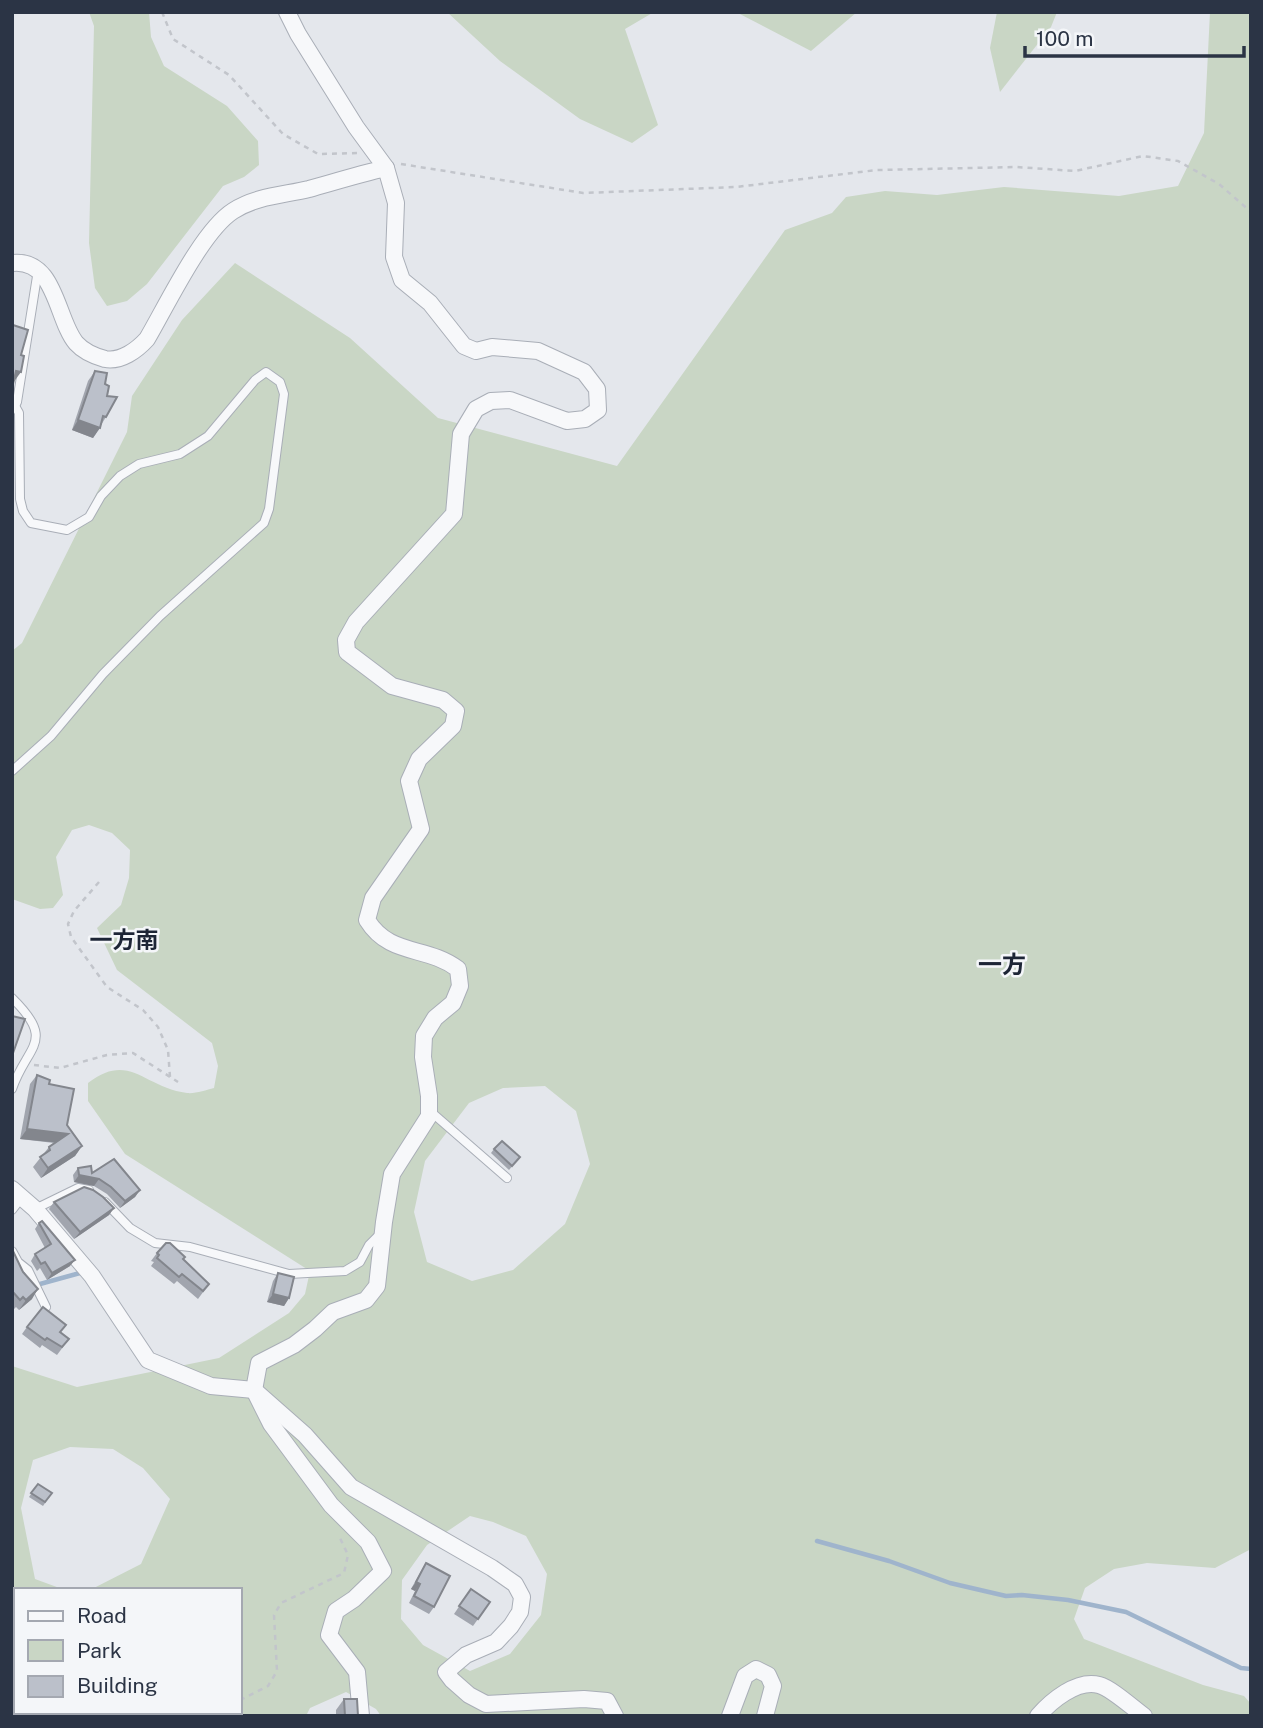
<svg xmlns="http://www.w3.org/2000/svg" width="1263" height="1728" viewBox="0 0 1263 1728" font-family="'Public Sans','Noto Sans JP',sans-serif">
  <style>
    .green { fill: #c9d6c5; fill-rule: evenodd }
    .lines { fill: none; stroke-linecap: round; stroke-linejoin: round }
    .stream { stroke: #9fb4cc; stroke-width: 4.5 }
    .lane-casing { stroke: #a9aeb7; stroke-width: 10 }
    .street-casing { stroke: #a9aeb7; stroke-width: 18 }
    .path { stroke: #c2c5cb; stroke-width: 2.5; stroke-dasharray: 5 5; stroke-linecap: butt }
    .lane { stroke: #f7f8fa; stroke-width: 8 }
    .street { stroke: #f7f8fa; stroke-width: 16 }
    .wall { fill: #a1a5ae }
    .shaded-wall { fill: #83868d }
    .building { fill: #bbc0ca; stroke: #83868d; stroke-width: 2 }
    .labels { text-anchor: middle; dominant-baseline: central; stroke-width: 5; stroke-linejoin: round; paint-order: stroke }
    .neighbourhood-label { font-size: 23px; font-weight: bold; fill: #1d2536; stroke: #f4f6f9 }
    .quarter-label { font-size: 24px; font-weight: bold; fill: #1d2536; stroke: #f4f6f9 }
  </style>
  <rect width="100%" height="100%" fill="#e4e7ec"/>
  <g class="green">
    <path d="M89 12H149L151 37 164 66 227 106 258 141 259 165 244 177 223 186 147 284 127 301 107 306 95 288 89 243 94 26Z"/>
    <path d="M447 12H654L625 29 658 125 632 143 580 119 500 61Z"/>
    <path d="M736 12H857L811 51Z"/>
    <path d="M997 12H1057L1051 27 1000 92 990 48Z"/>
    <path d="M1210 12H1251V1549L1215 1568 1147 1563 1114 1569 1085 1588 1074 1619 1084 1639 1203 1685 1244 1696 1251 1704V1716H381L376 1709 346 1692 310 1708 306 1716H12V1366L77 1387 219 1358 289 1313 305 1294 310 1271 125 1154 88 1101V1083C130 1051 144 1088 187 1093 195 1094 206 1090 214 1088L218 1066 212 1043 117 970 97 928 121 905 129 878 130 850 112 833 89 825 72 830 56 857 63 895 53 908 40 909 12 899V651L22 643 127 432 132 396 182 320 235 263 350 338 438 418 617 466 785 230 832 213 846 197 885 191 937 195 1004 187 1119 196 1178 186 1204 133ZM545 1086 576 1111 590 1164 565 1224 513 1270 472 1281 427 1262 414 1212 425 1161 469 1103 503 1088ZM70 1447 113 1449 143 1468 170 1499 141 1564 90 1590H240V1712H16V1590H65L35 1579 21 1508 33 1460ZM470 1516 493 1522 526 1536 547 1574 541 1615 510 1654 470 1671 423 1645 401 1619 402 1580 427 1545Z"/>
  </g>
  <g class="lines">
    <g class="stream">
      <path d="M40 1284 80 1273"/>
      <path d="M817 1541 889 1561 950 1583 1006 1596 1022 1595 1068 1600 1126 1612 1241 1668 1251 1669"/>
    </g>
    <g class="lane-casing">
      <g id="lane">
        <path d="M14 408 17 402 38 270"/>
        <path d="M12 771 51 736 103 674 160 616 264 523 269 509 284 394 280 382 266 372 255 380 208 436 180 454 139 464 120 476 101 496 89 517 67 530 31 523 23 511 20 499 19 413 15 406"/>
        <path d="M12 998C57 1042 27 1045 12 1089"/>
        <path d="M430 1111 507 1178"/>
        <path d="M105 1202 130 1228 155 1243 190 1247 289 1274 345 1271 360 1262 369 1245 381 1233"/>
        <path d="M35 1209 78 1188 89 1190"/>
        <path d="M12 1210 22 1197"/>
        <path d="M12 1251 18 1262 28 1270 46 1307"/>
      </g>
    </g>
    <g class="street-casing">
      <g id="street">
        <path d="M287 12 298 34 356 127 386 168 396 203 394 257 402 280 430 303 464 346 476 351 492 347 538 351 584 372 597 389 598 410 585 419 567 421 510 400 491 401 476 409 461 434 454 514 356 622 346 640 347 652 392 686 443 700 456 711 453 726 419 759 409 781 421 829 373 898 367 920C390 957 426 945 458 969L460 986 453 1003 435 1018 424 1036 423 1057 429 1096V1116L392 1174 384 1222 377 1286 366 1300 333 1312 315 1329 294 1345 259 1363 254 1390 271 1424 331 1505 368 1542 383 1571 354 1599 336 1611 329 1635 357 1672 361 1716"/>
        <path d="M12 263C56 258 56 319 76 343 84 352 94 356 105 359 121 362 137 350 147 339 167 305 202 231 233 211 256 196 284 195 309 189 334 182 360 174 386 168"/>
        <path d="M12 1189 35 1209 92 1276 148 1360 211 1386 254 1390 305 1435 351 1487 492 1568 515 1584 522 1597 520 1612 511 1626 496 1642 466 1655 446 1672 452 1680 469 1695 486 1704 584 1699 607 1701 615 1716"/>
        <path d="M730 1716 745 1676 756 1669 768 1675 773 1686 765 1716"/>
        <path d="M1038 1716C1051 1701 1077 1679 1099 1685 1111 1688 1133 1708 1144 1716"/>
      </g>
    </g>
    <g class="path">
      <path d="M162 12 173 39 229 75 283 134 318 154 357 153"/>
      <path d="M401 164 583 193 736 187 877 170 1017 167 1075 171 1143 156 1178 161 1219 184 1251 212"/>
      <path d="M99 882 74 911 68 924 71 937 107 987 143 1010 158 1027 168 1050 170 1077"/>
      <path d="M34 1065 60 1068 107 1055 133 1053 178 1082"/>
      <path d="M240 1700 268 1686 277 1671 274 1615 281 1603 344 1573 348 1555 339 1536"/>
      <path d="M69 1716 70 1712"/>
    </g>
    <use href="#lane" class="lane"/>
    <use href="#street" class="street"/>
  </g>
  <g class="wall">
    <path d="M95 371 105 384 107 396 106 417 93 438 72 430 88 381Z"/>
    <path d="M37 1075 49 1084 67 1125 82 1146 75 1156 41 1178 33 1167 49 1147 54 1143 20 1139 30 1084Z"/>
    <path d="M494 1149 520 1157 509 1170 491 1153Z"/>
    <path d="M78 1168 92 1173 140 1190 135 1197 120 1208 107 1194 94 1186 74 1182 73 1175Z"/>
    <path d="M54 1202 114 1208 109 1215 74 1239 49 1209Z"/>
    <path d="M39 1223 70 1266 47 1280 40 1268 37 1271 31 1261 35 1254 45 1248 35 1229Z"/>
    <path d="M12 1249 32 1299 19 1310 16 1307 13 1310 12 1308Z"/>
    <path d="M157 1253 183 1260 209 1284 198 1299 177 1281 174 1284 151 1266 154 1262 151 1261Z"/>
    <path d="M278 1273 289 1298 284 1306 267 1302 273 1281Z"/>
    <path d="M27 1327 60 1332 69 1339 57 1355 42 1345 40 1348 22 1334Z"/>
    <path d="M38 1484 52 1493 43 1506 29 1497Z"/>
    <path d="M426 1563 434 1607 429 1614 409 1603 415 1591 411 1589 421 1571Z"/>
    <path d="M471 1589 490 1602 473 1626 454 1614Z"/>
    <path d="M344 1699 358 1716H336V1710Z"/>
  </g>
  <g class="shaded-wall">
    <path d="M16 371 21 372 13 383Z"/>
    <path d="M78 420 100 428 93 438 72 430Z"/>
    <path d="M27 1129 68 1134 61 1143 20 1139Z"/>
    <path d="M82 1146 75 1156 41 1178 48 1168Z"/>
    <path d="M79 1175 99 1179 94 1186 74 1182Z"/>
    <path d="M140 1190 135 1197 120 1208 125 1201Z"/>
    <path d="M114 1208 109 1215 74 1239 80 1232Z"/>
    <path d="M75 1260 70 1266 47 1280 52 1273Z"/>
    <path d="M38 1289 32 1299 19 1310 26 1300Z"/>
    <path d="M273 1294 289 1298 284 1306 267 1302Z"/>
    <path d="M416 1582 420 1584 415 1591 411 1589Z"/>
  </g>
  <g class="building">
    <path d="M13 325 28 330 21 355 24 356 21 372 16 371 13 384 12 383Z"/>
    <path d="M95 371 107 373 105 384 109 386 107 396 117 397 106 417 103 416 100 428 78 420Z"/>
    <path d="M12 1016 25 1019 12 1056Z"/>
    <path d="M37 1075 50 1080 49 1084 74 1089 67 1125 82 1146 48 1168 40 1157 50 1150 49 1147 68 1134 27 1129Z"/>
    <path d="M502 1141 520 1157 512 1166 494 1149Z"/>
    <path d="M114 1159 140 1190 125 1201 111 1187 99 1179 79 1175 78 1168 91 1166 92 1173Z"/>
    <path d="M84 1187 93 1190 103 1197 114 1208 80 1232 54 1202Z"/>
    <path d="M42 1221 75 1260 52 1273 45 1262 41 1264 35 1254 51 1244 39 1223Z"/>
    <path d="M166 1243H170L185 1257 183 1259 209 1284 203 1291 182 1274 179 1277 157 1258 159 1255 157 1253Z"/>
    <path d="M12 1249 23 1272 38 1289 26 1300 23 1297 20 1300 12 1291Z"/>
    <path d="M278 1273 294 1277 289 1298 273 1294Z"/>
    <path d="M43 1307 66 1325 60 1332 69 1339 62 1347 47 1338 45 1340 27 1327Z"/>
    <path d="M38 1484 52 1493 45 1502 31 1493Z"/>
    <path d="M426 1563 450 1576 434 1607 414 1596 420 1584 416 1582Z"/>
    <path d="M471 1589 490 1602 478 1619 459 1606Z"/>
    <path d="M344 1699H357L358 1716H345Z"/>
  </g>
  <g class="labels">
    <g class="neighbourhood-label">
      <text x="124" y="939">一方南</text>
    </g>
    <g class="quarter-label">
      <text x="1002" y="964">一方</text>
    </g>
  </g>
  <rect width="1263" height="1728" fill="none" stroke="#2b3445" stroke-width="28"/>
  <rect x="14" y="1588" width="228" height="126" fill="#f4f6f9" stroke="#a4a8b1" stroke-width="2"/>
  <rect x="28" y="1611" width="35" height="10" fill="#f7f8fa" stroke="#a4a8b1" stroke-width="2"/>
  <text x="77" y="1623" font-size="21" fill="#2b3445">Road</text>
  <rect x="28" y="1640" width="35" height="21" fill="#c9d6c5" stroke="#a4a8b1" stroke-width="2"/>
  <text x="77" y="1658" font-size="21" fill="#2b3445">Park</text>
  <rect x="28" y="1676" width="35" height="21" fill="#bbc0ca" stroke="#a4a8b1" stroke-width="2"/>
  <text x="77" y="1693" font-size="21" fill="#2b3445">Building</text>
  <path d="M1025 46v10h219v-10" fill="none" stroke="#2b3445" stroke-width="3.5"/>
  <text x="1036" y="46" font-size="21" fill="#2b3445" stroke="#f4f6f9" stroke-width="5" paint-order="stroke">100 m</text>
</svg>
